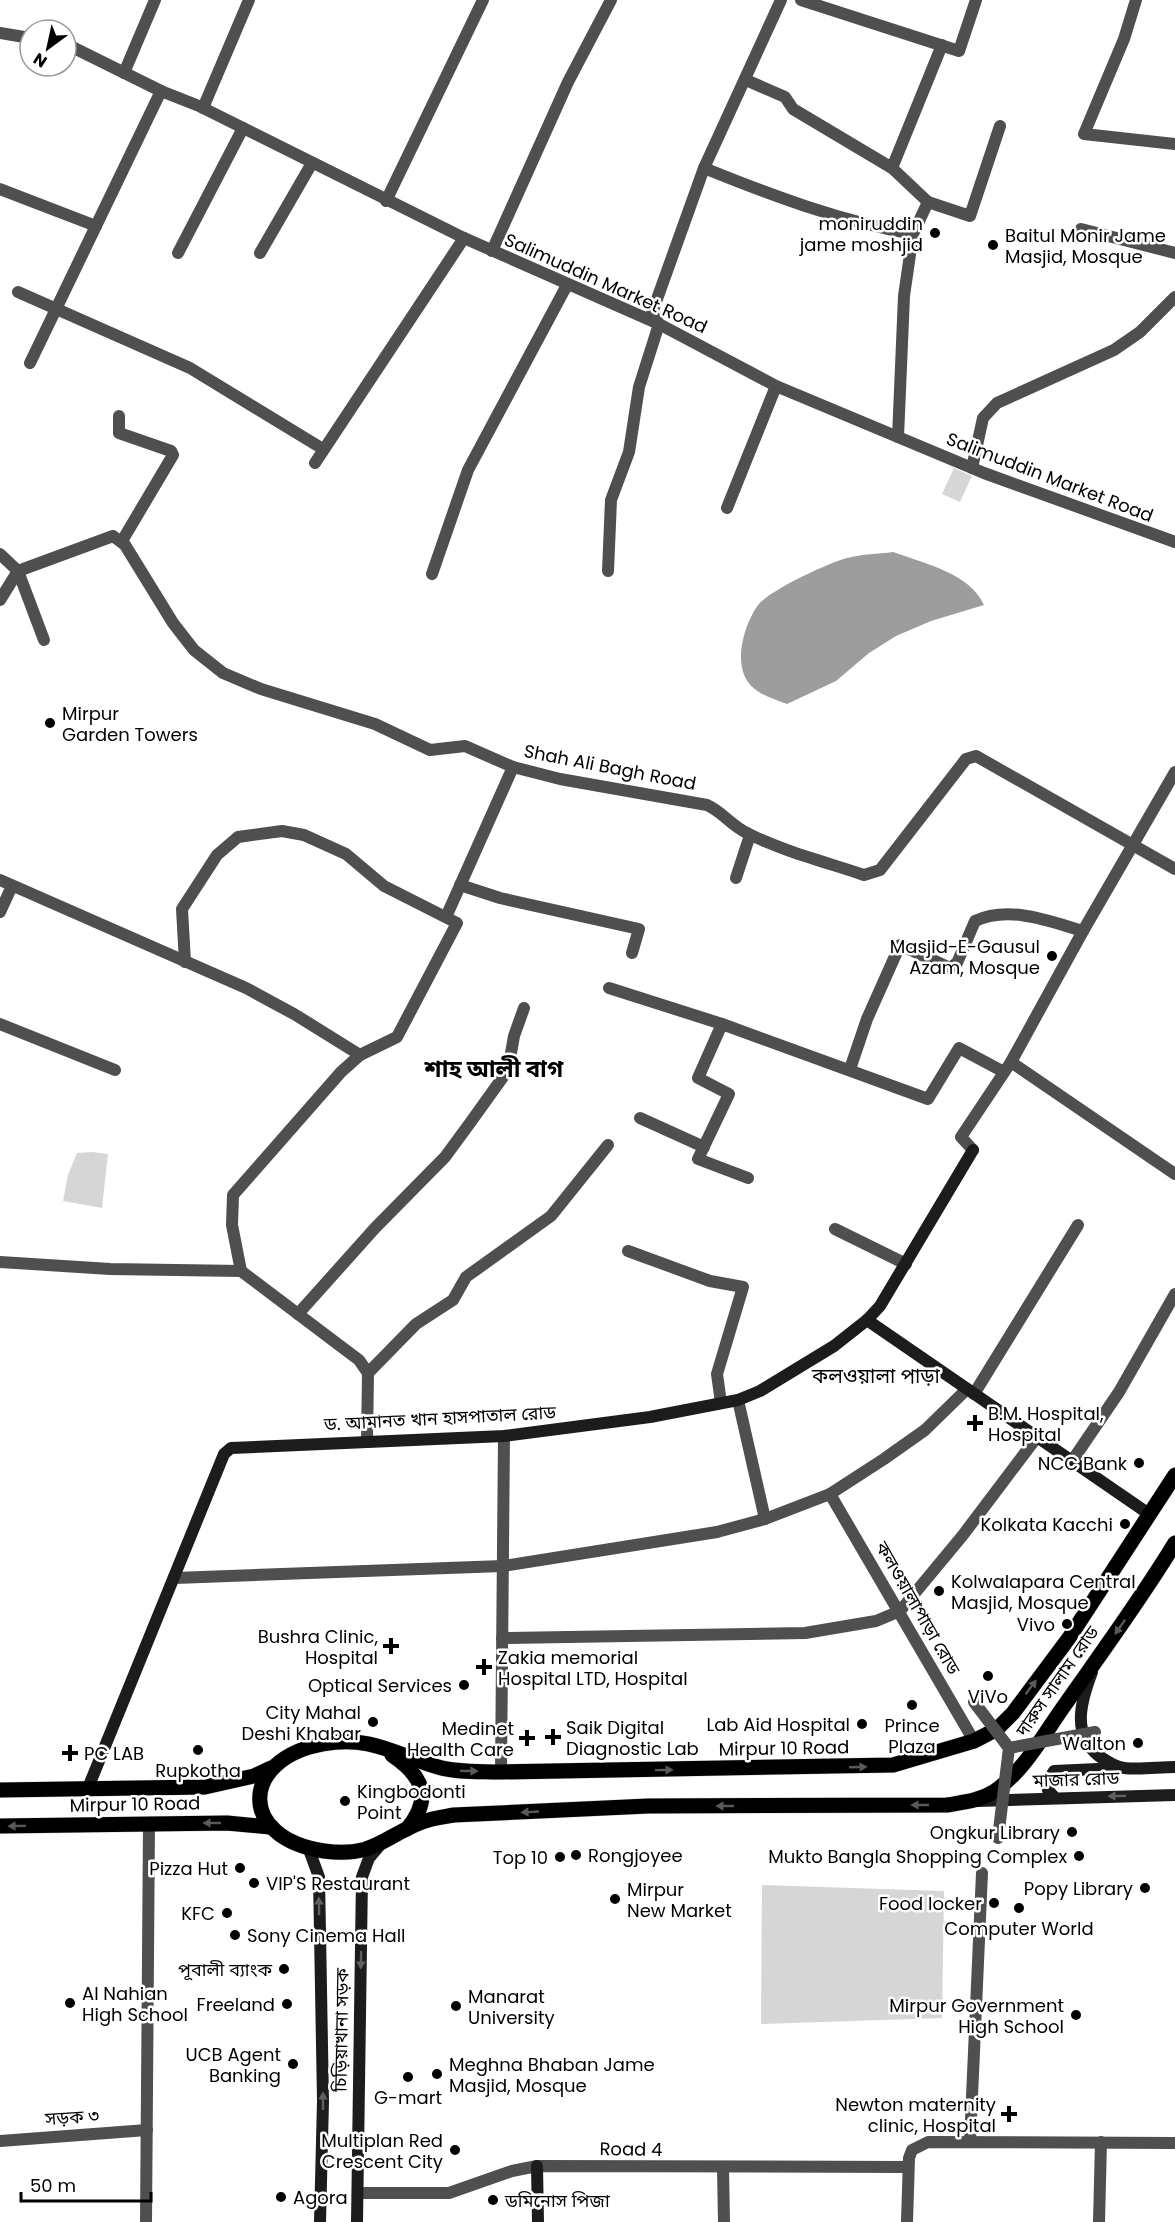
<svg xmlns="http://www.w3.org/2000/svg" width="1175" height="2222" viewBox="0 0 1175 2222" font-family="Poppins,'Noto Sans Bengali',sans-serif">
  <style>
    .green { fill: #d6d6d6 }
    .water { fill: #9d9d9d }
    .lines { fill: none; stroke-linecap: round; stroke-linejoin: round }
    .primary-casing { stroke: #dbdbdb; stroke-width: 16 }
    .street { stroke: #4f4f4f; stroke-width: 12 }
    .secondary { stroke: #1c1c1c; stroke-width: 12 }
    .primary { stroke: #000; stroke-width: 15 }
    .street-bridge { stroke: #4f4f4f; stroke-width: 12 }
    .oneway { fill: #595959 }
    .oneway2 { fill: #606060 }
    .poi-dot { fill: #000; stroke: #fff; stroke-width: 2 }
    .labels { text-anchor: middle; dominant-baseline: central; stroke-width: 5; stroke-linejoin: round; paint-order: stroke }
    .poi-label { font-size: 18px; fill: #000; stroke: #fff; text-anchor: end }
    .street-label { font-size: 18px; fill: #000; stroke: #fff }
    .neighbourhood-label { font-size: 20px; fill: #000; stroke: #fff }
    .district-label { font-size: 24px; font-weight: bold; fill: #000; stroke: #fff }
  </style>
  <rect width="100%" height="100%" fill="#fff"/>
  <g class="green">
    <path d="M954 468 972 476 960 502 942 494Z"/>
    <path d="M92 1152 108 1154 102 1208 63 1201 68 1175 77 1153Z"/>
    <path d="M762 1885 944 1891 942 2018 761 2024Z"/>
  </g>
  <path class="water" d="M893 552C923 563 970 573 984 605L931 621 896 636 869 653 836 681 787 704C761 695 741 688 741 656 741 640 748 619 758 605 770 590 828 563 847 558 862 554 878 554 893 552Z"/>
  <g class="lines">
    <g class="primary-casing">
      <g id="primary">
        <path d="M1175 1475 1069 1638 1013 1713 997 1729 974 1741 893 1765 501 1772C481 1771 458 1773 438 1767 396 1755 371 1735 323 1744 240 1759 237 1838 324 1851 373 1858 383 1837 422 1822 432 1818 443 1817 454 1815L648 1806 947 1805C965 1802 979 1801 995 1791 1024 1771 1044 1734 1064 1706 1102 1652 1141 1599 1175 1543"/>
        <path d="M392 1755C423 1776 433 1798 407 1829"/>
        <path d="M0 1790 205 1787 254 1776 271 1768"/>
        <path d="M0 1826 227 1823 270 1827"/>
      </g>
    </g>
    <g class="street">
      <path d="M801 0 959 51 976 0"/>
      <path d="M1136 0 1124 39 1084 134 1175 144"/>
      <path d="M0 33 30 38"/>
      <path d="M66 44 161 91 199 106 464 238 659 324 776 386 984 473 1175 542"/>
      <path d="M124 73 155 0"/>
      <path d="M746 80 785 97 793 109 892 168 928 202 970 216 1000 126"/>
      <path d="M203 108 249 0"/>
      <path d="M704 168C773 196 840 221 913 234"/>
      <path d="M892 168 942 45"/>
      <path d="M0 189 96 226"/>
      <path d="M386 201 483 0"/>
      <path d="M1081 229 1175 253"/>
      <path d="M492 251 568 82 611 0"/>
      <path d="M178 253 243 128"/>
      <path d="M260 253 312 163"/>
      <path d="M18 292 190 368 323 449"/>
      <path d="M30 363 161 91"/>
      <path d="M119 416V433L171 451 173 455 122 541"/>
      <path d="M898 437 904 296 913 234 928 202"/>
      <path d="M315 463 464 238"/>
      <path d="M972 468 983 418 997 403 1114 350 1140 332 1175 297"/>
      <path d="M727 508 776 386"/>
      <path d="M0 554 18 571 113 536 125 545 173 623 194 650 223 673 261 689 375 724 430 750 465 746 513 767 560 779 707 805C723 812 731 826 749 834 785 852 826 862 864 875L880 870 966 759 976 756 1175 869"/>
      <path d="M18 571 44 640"/>
      <path d="M608 571 611 500 629 452 639 387 659 324 652 313 704 168 781 0"/>
      <path d="M432 574 468 470 567 285"/>
      <path d="M0 600 18 571"/>
      <path d="M736 878 750 835"/>
      <path d="M0 880 246 988 294 1014 360 1055"/>
      <path d="M460 885 500 898 639 929 632 953"/>
      <path d="M0 912 12 886"/>
      <path d="M446 917 513 767"/>
      <path d="M185 962 182 909 217 855 238 837 282 831 304 835 346 854 384 886 457 923 397 1037 360 1055 341 1072 233 1195 232 1225 241 1271"/>
      <path d="M609 988 722 1024"/>
      <path d="M0 1024 115 1070"/>
      <path d="M1011 1062 1175 1174"/>
      <path d="M850 1069 867 1019 900 945 950 968 957 963 975 921C1009 905 1049 921 1083 931"/>
      <path d="M640 1118 704 1147"/>
      <path d="M973 1150 961 1137 1011 1062 1083 931 1175 772"/>
      <path d="M748 1178 698 1159 729 1094 698 1078 722 1024 928 1099 959 1048 1004 1072"/>
      <path d="M835 1229 906 1264"/>
      <path d="M628 1251 710 1281 743 1287 717 1374 721 1403"/>
      <path d="M0 1262 110 1269 241 1271 339 1345 359 1360 368 1373 367 1441"/>
      <path d="M298 1314 375 1228 445 1157 470 1123 508 1070 514 1036 524 1008"/>
      <path d="M368 1373 416 1324 453 1300 466 1277 551 1216 608 1145"/>
      <path d="M974 1394 1078 1225"/>
      <path d="M738 1400 765 1519"/>
      <path d="M1072 1461 1119 1392 1175 1294"/>
      <path d="M830 1494 974 1741"/>
      <path d="M175 1578 503 1566 717 1532 765 1519 830 1494 884 1459 925 1430 967 1389"/>
      <path d="M502 1638 805 1633 876 1621 900 1611 963 1535 1037 1437"/>
      <path d="M501 1772 504 1436"/>
      <path d="M0 2141 147 2130"/>
      <path d="M970 2141 982 1873"/>
      <path d="M723 2168 724 2222"/>
      <path d="M358 2193H449L512 2171 537 2166 907 2167"/>
      <path d="M146 2222 149 1824"/>
      <path d="M907 2222 909 2158 912 2150 928 2142 1175 2143"/>
      <path d="M1099 2222 1101 2142"/>
    </g>
    <g class="secondary">
      <path d="M867 1320 1149 1514"/>
      <path d="M1092 1672C1081 1701 1071 1734 1099 1756 1106 1761 1116 1767 1124 1768 1140 1770 1159 1767 1175 1767"/>
      <path d="M88 1788 224 1454 231 1448 504 1436 650 1417 738 1400 760 1391 834 1346 867 1320 880 1306 973 1150"/>
      <path d="M1054 1797 1048 1790 1046 1783 1054 1771 1120 1768"/>
      <path d="M978 1801 1175 1795"/>
      <path d="M308 1847 319 1877 323 2101 320 2222"/>
      <path d="M537 2166 538 2222"/>
      <path d="M357 2222 362 1877 369 1858 380 1845"/>
    </g>
    <use href="#primary" class="primary"/>
    <g class="street-bridge">
      <path d="M974 1702 1009 1748 998 1838"/>
      <path d="M1009 1748 1095 1732"/>
    </g>
  </g>
  <defs><path id="oneway-solid" d="M-6-.8H1V-3.2L6.5 0L1 3.2V.8H-6Z" transform="scale(1.5)"/></defs>
  <g class="oneway">
    <use href="#oneway-solid" transform="translate(1120 1627) rotate(125)"/>
    <use href="#oneway-solid" transform="translate(1031 1687) rotate(-53)"/>
    <use href="#oneway-solid" transform="translate(858 1767) rotate(-2)"/>
    <use href="#oneway-solid" transform="translate(664 1770) rotate(-1)"/>
    <use href="#oneway-solid" transform="translate(469 1771) rotate(1)"/>
    <use href="#oneway-solid" transform="translate(920 1805) rotate(180)"/>
    <use href="#oneway-solid" transform="translate(725 1806) rotate(180)"/>
    <use href="#oneway-solid" transform="translate(530 1812) rotate(177)"/>
    <use href="#oneway-solid" transform="translate(212 1823) rotate(180)"/>
    <use href="#oneway-solid" transform="translate(17 1826) rotate(179)"/>
  </g>
  <g class="oneway2">
    <use href="#oneway-solid" transform="translate(1117 1796) rotate(179)"/>
    <use href="#oneway-solid" transform="translate(319 1906) rotate(-91)"/>
    <use href="#oneway-solid" transform="translate(361 1960) rotate(91)"/>
    <use href="#oneway-solid" transform="translate(323 2101) rotate(-90)"/>
  </g>
  <g class="poi-dot">
    <circle cx="935" cy="233" r="6"/>
    <circle cx="993" cy="245" r="6"/>
    <circle cx="50" cy="723" r="6"/>
    <circle cx="1052" cy="956" r="6"/>
    <path d="M972 1414h6v6h6v6h-6v6h-6v-6h-6v-6h6z"/>
    <circle cx="1139" cy="1463" r="6"/>
    <circle cx="1125" cy="1524" r="6"/>
    <circle cx="939" cy="1591" r="6"/>
    <circle cx="1067" cy="1624" r="6"/>
    <path d="M388 1637h6v6h6v6h-6v6h-6v-6h-6v-6h6z"/>
    <path d="M481 1658h6v6h6v6h-6v6h-6v-6h-6v-6h6z"/>
    <circle cx="988" cy="1676" r="6"/>
    <circle cx="464" cy="1685" r="6"/>
    <circle cx="912" cy="1705" r="6"/>
    <circle cx="373" cy="1722" r="6"/>
    <circle cx="862" cy="1724" r="6"/>
    <path d="M550 1728h6v6h6v6h-6v6h-6v-6h-6v-6h6z"/>
    <path d="M524 1729h6v6h6v6h-6v6h-6v-6h-6v-6h6z"/>
    <circle cx="1138" cy="1743" r="6"/>
    <circle cx="198" cy="1750" r="6"/>
    <path d="M67 1744h6v6h6v6h-6v6h-6v-6h-6v-6h6z"/>
    <circle cx="345" cy="1801" r="6"/>
    <circle cx="1072" cy="1832" r="6"/>
    <circle cx="576" cy="1855" r="6"/>
    <circle cx="1079" cy="1856" r="6"/>
    <circle cx="560" cy="1857" r="6"/>
    <circle cx="240" cy="1868" r="6"/>
    <circle cx="254" cy="1883" r="6"/>
    <circle cx="1145" cy="1888" r="6"/>
    <circle cx="615" cy="1899" r="6"/>
    <circle cx="994" cy="1903" r="6"/>
    <circle cx="1019" cy="1908" r="6"/>
    <circle cx="227" cy="1913" r="6"/>
    <circle cx="235" cy="1935" r="6"/>
    <circle cx="284" cy="1969" r="6"/>
    <circle cx="70" cy="2003" r="6"/>
    <circle cx="287" cy="2004" r="6"/>
    <circle cx="456" cy="2006" r="6"/>
    <circle cx="1076" cy="2015" r="6"/>
    <circle cx="293" cy="2064" r="6"/>
    <circle cx="437" cy="2074" r="6"/>
    <circle cx="408" cy="2077" r="6"/>
    <path d="M1006 2105h6v6h6v6h-6v6h-6v-6h-6v-6h6z"/>
    <circle cx="455" cy="2150" r="6"/>
    <circle cx="281" cy="2197" r="6"/>
    <circle cx="493" cy="2200" r="6"/>
  </g>
  <g class="labels">
    <g class="poi-label">
      <text x="923" y="223">moniruddin<tspan x="923" dy="21">jame moshjid</tspan></text>
      <text x="1005" y="235" text-anchor="start">Baitul Monir Jame<tspan x="1005" dy="21">Masjid, Mosque</tspan></text>
      <text x="62" y="713" text-anchor="start">Mirpur<tspan x="62" dy="21">Garden Towers</tspan></text>
      <text x="1040" y="946">Masjid-E-Gausul<tspan x="1040" dy="21">Azam, Mosque</tspan></text>
      <text x="988" y="1413" text-anchor="start">B.M. Hospital,<tspan x="988" dy="21">Hospital</tspan></text>
      <text x="1127" y="1463">NCC Bank</text>
      <text x="1113" y="1524">Kolkata Kacchi</text>
      <text x="951" y="1581" text-anchor="start">Kolwalapara Central<tspan x="951" dy="21">Masjid, Mosque</tspan></text>
      <text x="1055" y="1624">Vivo</text>
      <text x="378" y="1636">Bushra Clinic,<tspan x="378" dy="21">Hospital</tspan></text>
      <text x="498" y="1657" text-anchor="start">Zakia memorial<tspan x="498" dy="21">Hospital LTD, Hospital</tspan></text>
      <text x="452" y="1685">Optical Services</text>
      <text x="988" y="1696" text-anchor="middle">ViVo</text>
      <text x="361" y="1712">City Mahal<tspan x="361" dy="21">Deshi Khabar</tspan></text>
      <text x="850" y="1724">Lab Aid Hospital</text>
      <text x="912" y="1725" text-anchor="middle">Prince<tspan x="912" dy="21">Plaza</tspan></text>
      <text x="566" y="1727" text-anchor="start">Saik Digital<tspan x="566" dy="21">Diagnostic Lab</tspan></text>
      <text x="514" y="1728">Medinet<tspan x="514" dy="21">Health Care</tspan></text>
      <text x="1126" y="1743">Walton</text>
      <text x="84" y="1753" text-anchor="start">PC LAB</text>
      <text x="198" y="1770" text-anchor="middle">Rupkotha</text>
      <text x="357" y="1791" text-anchor="start">Kingbodonti<tspan x="357" dy="21">Point</tspan></text>
      <text x="1060" y="1832">Ongkur Library</text>
      <text x="588" y="1855" text-anchor="start">Rongjoyee</text>
      <text x="1067" y="1856">Mukto Bangla Shopping Complex</text>
      <text x="548" y="1857">Top 10</text>
      <text x="228" y="1868">Pizza Hut</text>
      <text x="266" y="1883" text-anchor="start">VIP'S Restaurant</text>
      <text x="1133" y="1888">Popy Library</text>
      <text x="627" y="1889" text-anchor="start">Mirpur<tspan x="627" dy="21">New Market</tspan></text>
      <text x="982" y="1903">Food locker</text>
      <text x="215" y="1913">KFC</text>
      <text x="1019" y="1928" text-anchor="middle">Computer World</text>
      <text x="247" y="1935" text-anchor="start">Sony Cinema Hall</text>
      <text x="272" y="1969">পূবালী ব্যাংক</text>
      <text x="82" y="1993" text-anchor="start">Al Nahian<tspan x="82" dy="21">High School</tspan></text>
      <text x="468" y="1996" text-anchor="start">Manarat<tspan x="468" dy="21">University</tspan></text>
      <text x="275" y="2004">Freeland</text>
      <text x="1064" y="2005">Mirpur Government<tspan x="1064" dy="21">High School</tspan></text>
      <text x="281" y="2054">UCB Agent<tspan x="281" dy="21">Banking</tspan></text>
      <text x="449" y="2064" text-anchor="start">Meghna Bhaban Jame<tspan x="449" dy="21">Masjid, Mosque</tspan></text>
      <text x="408" y="2097" text-anchor="middle">G-mart</text>
      <text x="996" y="2104">Newton maternity<tspan x="996" dy="21">clinic, Hospital</tspan></text>
      <text x="443" y="2140">Multiplan Red<tspan x="443" dy="21">Crescent City</tspan></text>
      <text x="293" y="2197" text-anchor="start">Agora</text>
      <text x="505" y="2200" text-anchor="start">ডমিনোস পিজা</text>
    </g>
    <g class="street-label">
      <text transform="translate(606 283) rotate(24)">Salimuddin Market Road</text>
      <text transform="translate(1050 477) rotate(21)">Salimuddin Market Road</text>
      <text transform="translate(610 767) rotate(11)">Shah Ali Bagh Road</text>
      <text transform="translate(440 1418) rotate(-3)">ড. আমানত খান হাসপাতাল রোড</text>
      <text transform="translate(918 1608) rotate(60)">কলওয়ালাপাড়া রোড</text>
      <text transform="translate(1057 1681) rotate(-55)">দারুস সালাম রোড</text>
      <text transform="translate(784 1748) rotate(-1)">Mirpur 10 Road</text>
      <text transform="translate(1076 1779) rotate(-2)">মাজার রোড</text>
      <text transform="translate(135 1804) rotate(-1)">Mirpur 10 Road</text>
      <text transform="translate(341 2030) rotate(-89)">চিড়িয়াখানা সড়ক</text>
      <text transform="translate(72 2117) rotate(-4)">সড়ক ৩</text>
      <text transform="translate(631 2149) rotate(1)">Road 4</text>
    </g>
    <g class="neighbourhood-label">
      <text x="876" y="1376">কলওয়ালা পাড়া</text>
    </g>
    <g class="district-label">
      <text x="494" y="1068">শাহ আলী বাগ</text>
    </g>
  </g>
  <g transform="translate(48 48) rotate(213)"><circle r="28" fill="#ffffff" stroke="#999999" stroke-width="1.5"/>
  <path d="M0-4.5L10 22L0 15L-10 22Z" fill="#000000"/>
  <text y="-9" font-size="16" font-weight="bold" text-anchor="middle" fill="#000000">N</text>
  </g>
  <path d="M21 2192v9h130v-9" fill="none" stroke="#000000" stroke-width="3"/>
  <text x="30" y="2192" font-size="18" fill="#000000" stroke="#ffffff" stroke-width="4.5" paint-order="stroke">50 m</text>
</svg>
